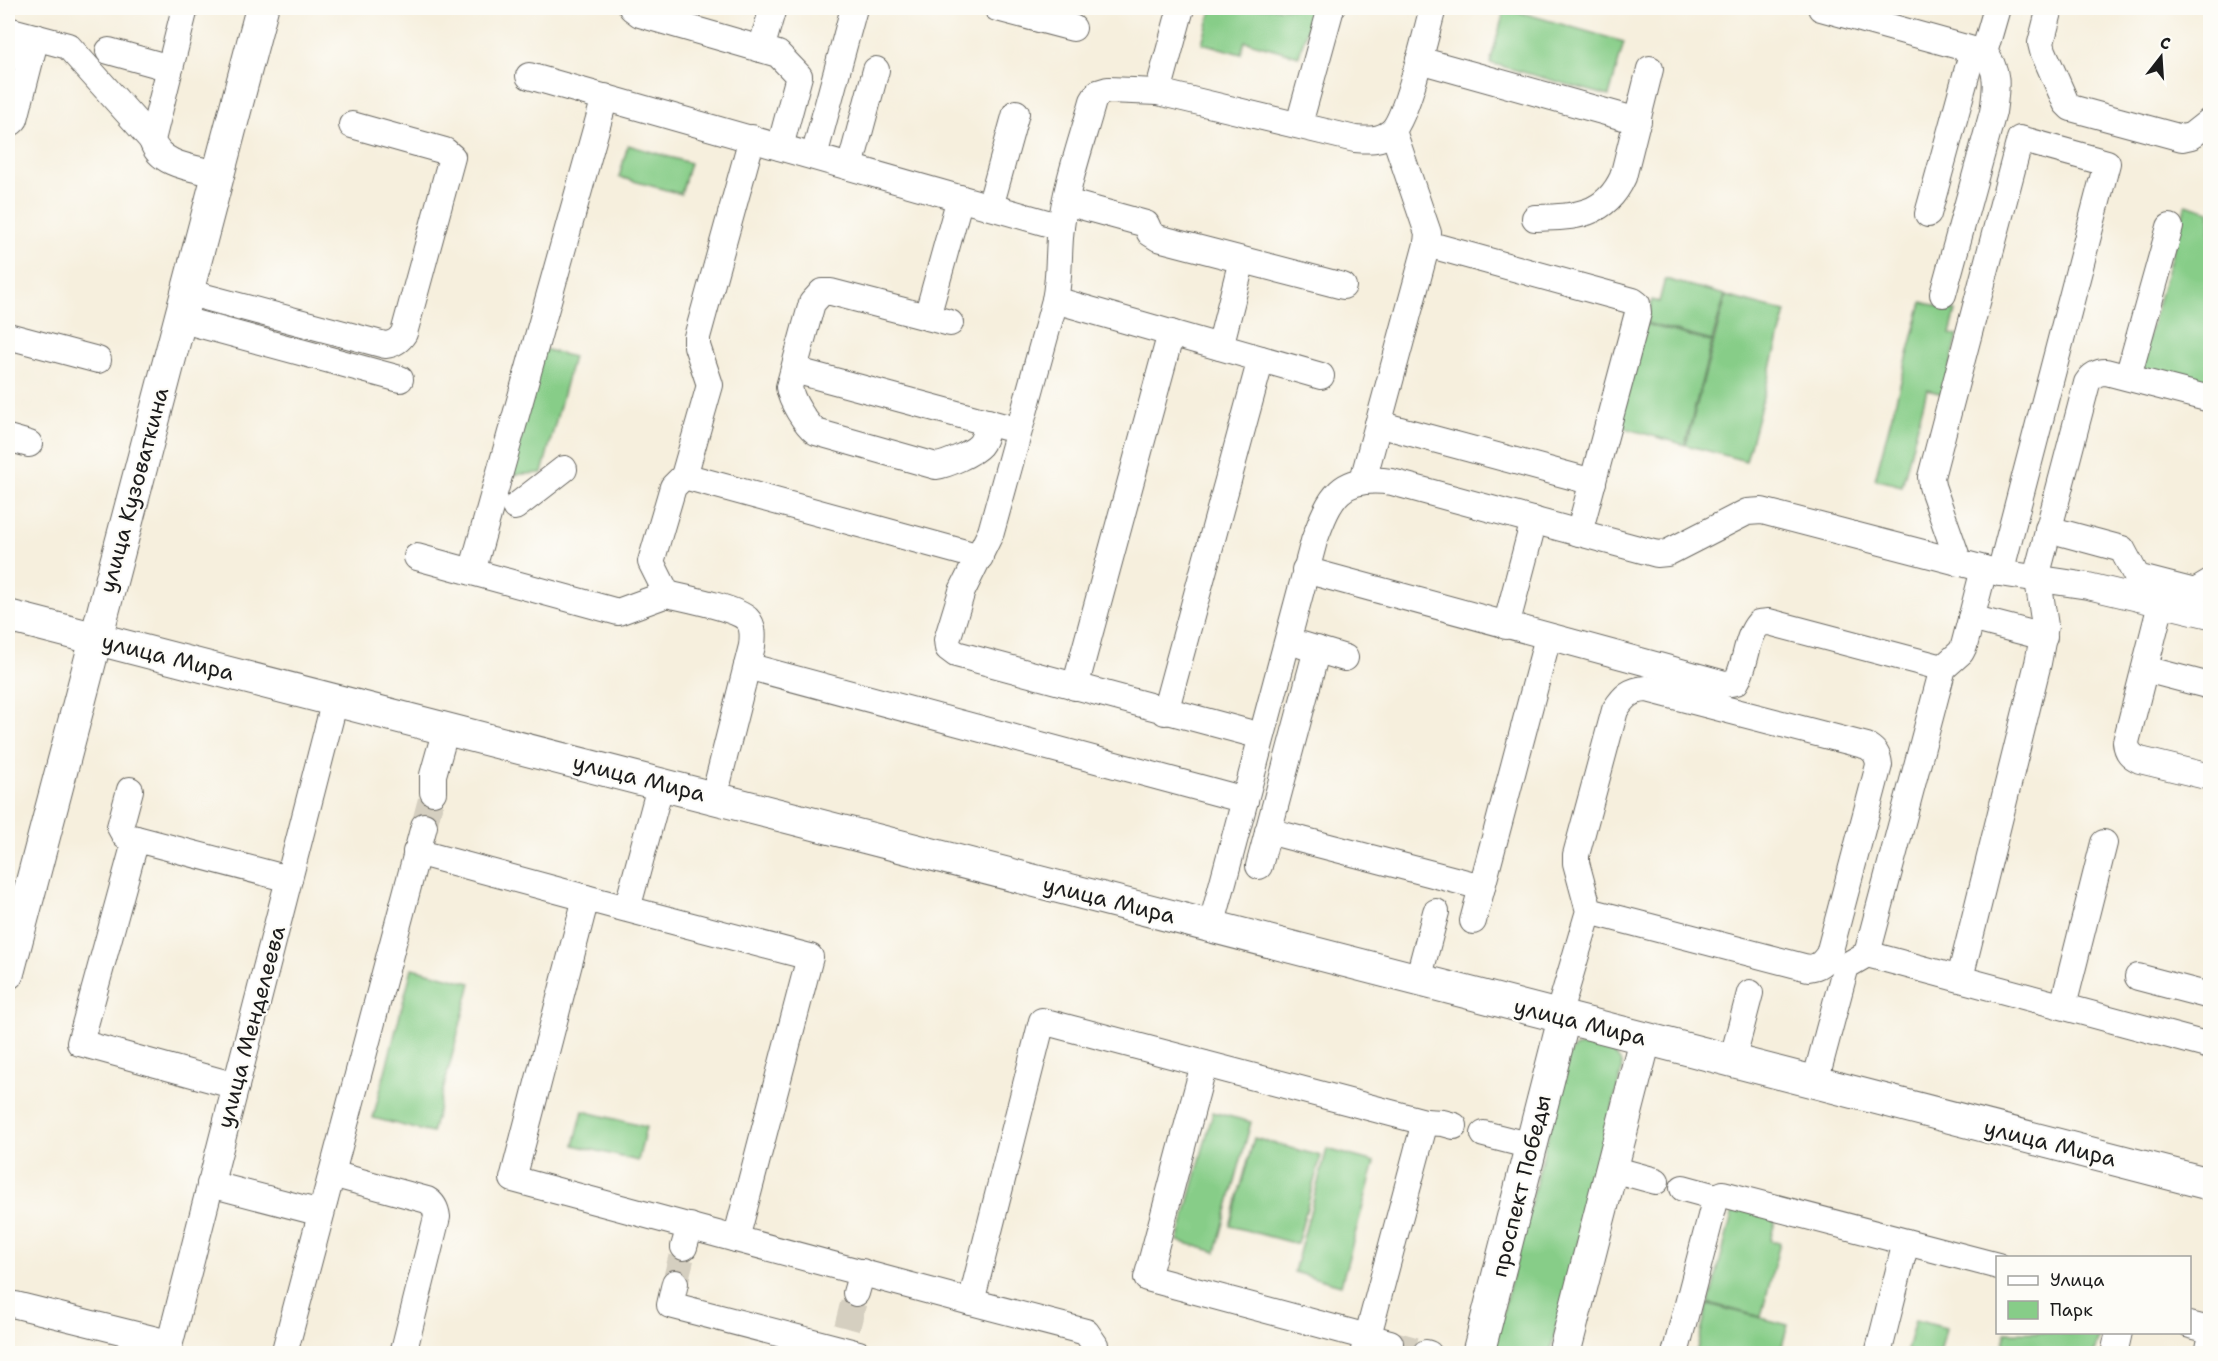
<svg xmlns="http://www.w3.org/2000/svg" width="2218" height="1361" viewBox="0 0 2218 1361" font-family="'Shantell Sans',sans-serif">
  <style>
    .green { fill: #87cd88; stroke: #527452; stroke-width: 1.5 }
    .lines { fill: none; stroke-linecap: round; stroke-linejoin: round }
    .minor-tunnel { stroke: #d5cfc0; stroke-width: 26; stroke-dasharray: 26 13; stroke-linecap: butt }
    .minor-casing { stroke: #686660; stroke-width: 28 }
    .major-casing { stroke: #686660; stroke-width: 34 }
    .minor { stroke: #fff; stroke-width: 26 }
    .major { stroke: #fff; stroke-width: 32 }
    .labels { text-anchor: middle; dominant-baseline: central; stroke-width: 4.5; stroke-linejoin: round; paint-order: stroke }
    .street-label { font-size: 22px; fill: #1c1c1c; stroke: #fdfcf7 }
  </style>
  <rect width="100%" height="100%" fill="#fdfcf7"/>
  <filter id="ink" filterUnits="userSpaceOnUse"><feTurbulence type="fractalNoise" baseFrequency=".0167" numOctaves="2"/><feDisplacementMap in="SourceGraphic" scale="12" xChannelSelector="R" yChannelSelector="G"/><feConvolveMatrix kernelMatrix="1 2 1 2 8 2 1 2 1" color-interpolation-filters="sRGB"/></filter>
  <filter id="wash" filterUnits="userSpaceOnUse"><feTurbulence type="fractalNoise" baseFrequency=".008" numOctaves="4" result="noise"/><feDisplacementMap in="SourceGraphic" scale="24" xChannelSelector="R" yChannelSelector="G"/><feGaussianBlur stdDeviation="1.35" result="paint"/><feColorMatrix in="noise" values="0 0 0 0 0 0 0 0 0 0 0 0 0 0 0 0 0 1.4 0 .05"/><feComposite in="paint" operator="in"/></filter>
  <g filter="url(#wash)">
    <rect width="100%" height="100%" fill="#f6efdd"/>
    <g class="green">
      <path d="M1212 8H1313L1299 56 1245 41 1241 54 1202 43Z"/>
      <path d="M1505 8 1624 42 1609 96 1490 63Z"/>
      <path d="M628 145 690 163 681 194 619 177Z"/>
      <path d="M2186 204 2210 211V391L2144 369 2142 360Z"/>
      <path d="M1665 279 1725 295 1712 341 1646 323 1652 300 1659 302Z"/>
      <path d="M1726 296 1786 312 1746 461 1686 445Z"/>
      <path d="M1922 302 1956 311 1950 334 1958 336 1943 394 1927 390 1902 486 1875 479Z"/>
      <path d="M1645 324 1712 342 1685 445 1618 426Z"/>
      <path d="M544 349 573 357 542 473 510 475Z"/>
      <path d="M412 968 471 983 432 1133 373 1118Z"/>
      <path d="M1583 1046C1599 1047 1622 1051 1622 1070L1550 1353 1492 1354 1569 1054 1576 1047Z"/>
      <path d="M583 1111 646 1127 638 1161 574 1145Z"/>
      <path d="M1213 1112 1251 1122 1216 1252 1178 1241Z"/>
      <path d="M1254 1138 1321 1156 1297 1244 1230 1226Z"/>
      <path d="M1327 1149 1375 1162 1341 1285 1294 1272Z"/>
      <path d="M1734 1207 1776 1218 1770 1241 1780 1243 1761 1317 1709 1303Z"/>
      <path d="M1708 1304 1788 1325 1780 1353H1696Z"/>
      <path d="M1915 1320 1946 1328 1940 1353H1906Z"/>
      <path d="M2006 1333V1332L2100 1333 2094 1353H2000Z"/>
    </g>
  </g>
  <g filter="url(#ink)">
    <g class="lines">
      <g class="minor-tunnel">
        <path d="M424 826 433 792"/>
        <path d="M675 1283 684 1247"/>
        <path d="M847 1328 856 1293"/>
        <path d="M1390 1343 1426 1353"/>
      </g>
      <g class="minor-casing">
        <g id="minor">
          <path d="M185 8 152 140C159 166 195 168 218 174"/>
          <path d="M632 8 640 14 761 49"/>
          <path d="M773 8 761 49 778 54 799 76 780 147"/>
          <path d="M997 8 1073 28"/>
          <path d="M1821 8 1984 53"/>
          <path d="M2050 8 2041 43 2043 51 2066 103 2071 108 2182 138 2191 136 2210 121"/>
          <path d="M8 30 68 46 152 140"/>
          <path d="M109 51 170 68"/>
          <path d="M8 53 30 60"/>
          <path d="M1419 60 1638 121"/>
          <path d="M529 76 1061 227"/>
          <path d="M1158 92 1181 8"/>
          <path d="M605 97 472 572 618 612 667 594"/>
          <path d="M8 122H12L15 119 36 37"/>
          <path d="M1299 124 1331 8"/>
          <path d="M1393 131 1428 233 1427 244 1633 301 1637 304 1638 313 1579 533"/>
          <path d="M814 156 854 8"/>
          <path d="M850 167 876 70"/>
          <path d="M1066 202 1146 224 1150 233 1158 238 1343 286"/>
          <path d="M990 207 1016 113"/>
          <path d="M1928 214 1973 50"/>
          <path d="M1535 218C1573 217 1605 217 1623 177L1650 69"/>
          <path d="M186 292 385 345C394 344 399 341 404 333L452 157 445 151 352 125"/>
          <path d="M1943 294 1993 112C1996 90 2000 70 1984 53L1997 8"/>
          <path d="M1055 300 1321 376"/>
          <path d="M927 317 960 198"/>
          <path d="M179 319 400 379"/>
          <path d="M950 323 831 292H822L812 303 789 387C791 401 805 423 816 432L936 466C946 465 973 453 980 445 985 439 986 429 988 422"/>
          <path d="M8 336 98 360"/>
          <path d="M1220 347 1242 260"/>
          <path d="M794 370 1005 427"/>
          <path d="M2128 377 2170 227"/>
          <path d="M1378 424 1593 482"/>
          <path d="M8 438 29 444"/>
          <path d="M684 476 980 557"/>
          <path d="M1363 480 1427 244"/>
          <path d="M515 507 564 469"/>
          <path d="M2048 529 2122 549 2137 577 2195 592 2210 583"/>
          <path d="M417 557 472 572"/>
          <path d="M1959 563 1932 486 1931 477 2020 139 2107 163 2000 573"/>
          <path d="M1305 570 1725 684 1736 682C1747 664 1745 639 1759 623L1769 622 1943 668"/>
          <path d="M2161 604 2126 742C2127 752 2131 756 2140 760L2210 777"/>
          <path d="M1971 618 2044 637"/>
          <path d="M1506 626 1534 520"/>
          <path d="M1302 645 1345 658"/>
          <path d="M747 666 1245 800"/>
          <path d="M2145 669 2210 686"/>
          <path d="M1075 687 1171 333"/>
          <path d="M1165 712 1261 359"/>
          <path d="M1261 736 956 654 948 648 947 640 962 591 991 532 1055 300C1060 276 1058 251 1061 227 1066 185 1082 141 1093 101L1098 93 1108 90 1158 92 1355 139C1367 140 1381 141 1391 132 1407 119 1426 32 1433 8"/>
          <path d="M130 790 120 827 125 836 289 879"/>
          <path d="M433 792V775L446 729"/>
          <path d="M714 797 752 646C753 637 754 626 747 619 736 608 684 598 667 594L651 562 673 487 684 476 710 385 697 346V337L752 138"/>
          <path d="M1268 831 1482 887"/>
          <path d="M136 839 80 1043 236 1086"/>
          <path d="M416 852 586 898"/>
          <path d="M1259 866 1317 649"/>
          <path d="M627 909 586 898 513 1179 736 1239 810 957 627 909 661 783"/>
          <path d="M1473 921 1548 637"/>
          <path d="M1211 927 1314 541C1330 497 1340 474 1392 482L1657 554 1667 553 1747 512 1762 511 2000 573 2088 586 2210 615"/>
          <path d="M1867 954 2210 1046"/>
          <path d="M2138 977 2210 996"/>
          <path d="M1960 978 2038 663 2045 626 2038 580V570L2087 383C2092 375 2097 372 2106 372L2210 399"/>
          <path d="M1418 980 1436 912"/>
          <path d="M2063 1006 2104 843"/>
          <path d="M1558 1016 1589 911 1576 863V855L1615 710C1624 696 1630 690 1647 689L1867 746C1875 751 1878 755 1879 765L1829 954C1823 963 1819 967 1808 968L1589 911"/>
          <path d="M1732 1061 1750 993"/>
          <path d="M1204 1064 1147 1278 1390 1343"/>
          <path d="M1815 1082 1846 966 1867 954 1943 668 1961 652 1964 646 1984 569"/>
          <path d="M1425 1122 1443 1123 1454 1126"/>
          <path d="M1484 1134 1531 1146"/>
          <path d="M1612 1169 1656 1181"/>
          <path d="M332 1174 427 1200C434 1204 436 1209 437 1217L403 1354"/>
          <path d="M210 1184 321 1213"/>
          <path d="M1683 1188 1716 1197 1723 1194 1998 1266"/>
          <path d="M736 1239 971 1302 1042 1021 1425 1122 1363 1354"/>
          <path d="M684 1247 690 1226"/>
          <path d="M675 1283 670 1305 859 1354"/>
          <path d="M856 1293 862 1272"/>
          <path d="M971 1302 1086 1332 1095 1345 1093 1354"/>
          <path d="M16 1305 169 1343"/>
          <path d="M2190 1325 2210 1330"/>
          <path d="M1426 1353 1429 1354"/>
          <path d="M167 1354 335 700"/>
          <path d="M284 1354 424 826"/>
          <path d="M1675 1354 1716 1197"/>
          <path d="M1878 1354 1906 1242"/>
          <path d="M2114 1354 2119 1332"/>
          <path d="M2208 1354 2210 1344"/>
        </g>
      </g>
      <g class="major-casing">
        <g id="major">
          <path d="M8 616 2210 1184"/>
          <path d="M8 973 262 8"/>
          <path d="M1478 1354 1564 1018"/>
          <path d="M1564 1354 1645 1039"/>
        </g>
      </g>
      <use href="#minor" class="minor"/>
      <use href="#major" class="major"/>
    </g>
  </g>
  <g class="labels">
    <g class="street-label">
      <text transform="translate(134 490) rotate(-75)">улица Кузоваткина</text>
      <text transform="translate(168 657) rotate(14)">улица Мира</text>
      <text transform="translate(639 778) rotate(14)">улица Мира</text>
      <text transform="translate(1109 900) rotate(14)">улица Мира</text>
      <text transform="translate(1580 1022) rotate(14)">улица Мира</text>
      <text transform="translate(251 1027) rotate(-75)">улица Менделеева</text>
      <text transform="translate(2050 1143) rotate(14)">улица Мира</text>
      <text transform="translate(1521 1186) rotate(-76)">проспект Победы</text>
    </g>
  </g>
  <rect width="2218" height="1361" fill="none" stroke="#fdfcf7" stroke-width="30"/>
  <rect x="1996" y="1256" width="195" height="78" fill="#fdfcf7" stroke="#a3a29f" stroke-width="1.5"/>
  <rect x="2008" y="1276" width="30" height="9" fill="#ffffff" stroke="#a3a29f" stroke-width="1.5"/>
  <text x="2050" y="1286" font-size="18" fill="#1c1c1c">Улица</text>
  <rect x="2008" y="1301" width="30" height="18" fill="#87cd88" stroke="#a3a29f" stroke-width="1.5"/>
  <text x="2050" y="1316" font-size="18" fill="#1c1c1c">Парк</text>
  <g transform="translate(2161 57) rotate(17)" stroke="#fdfcf7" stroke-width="4.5" paint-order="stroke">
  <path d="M0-4.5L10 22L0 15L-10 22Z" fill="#1c1c1c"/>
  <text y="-9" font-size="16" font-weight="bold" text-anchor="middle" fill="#1c1c1c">С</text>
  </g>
</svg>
